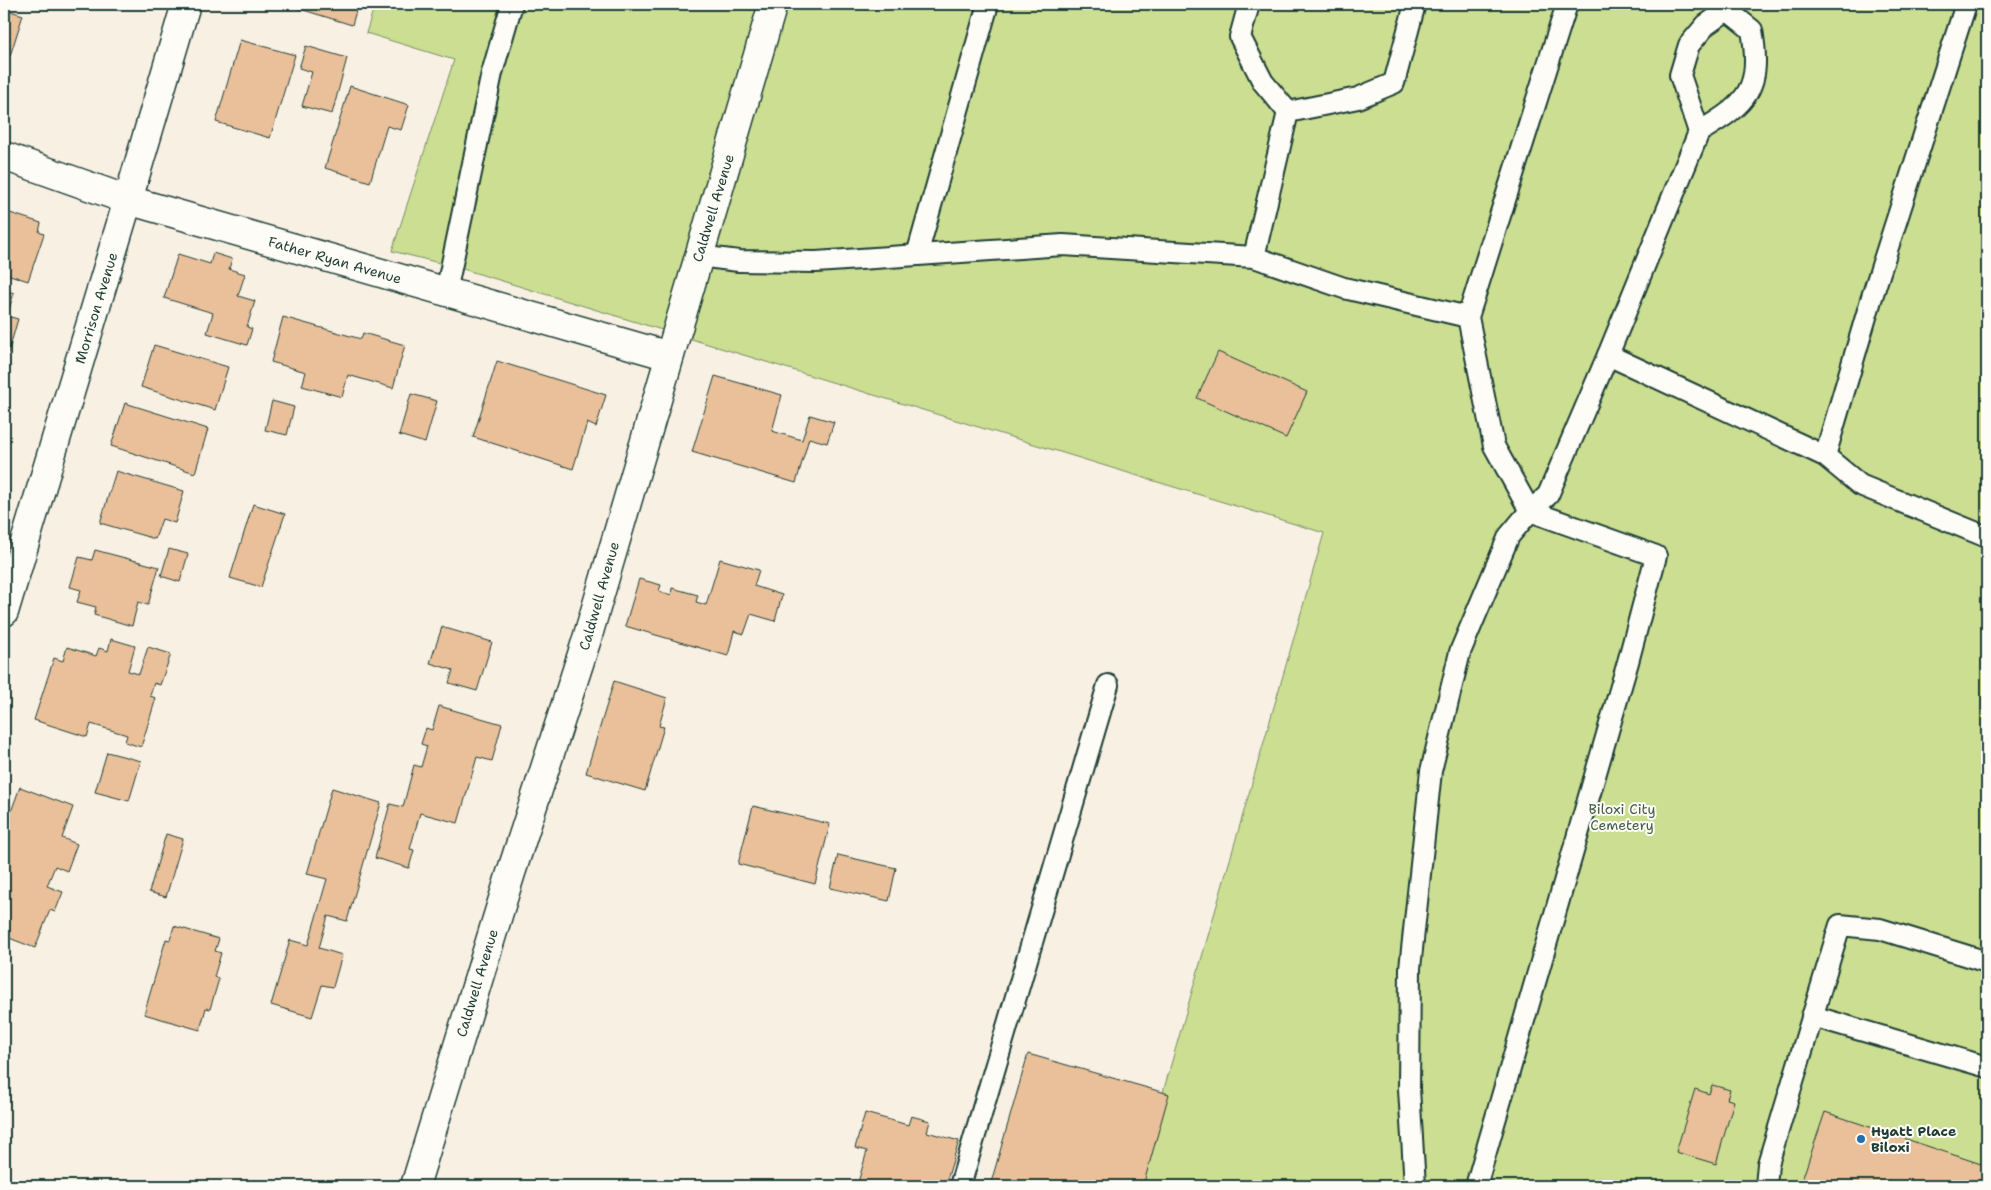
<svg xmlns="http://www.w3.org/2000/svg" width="1991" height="1190" viewBox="0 0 1991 1190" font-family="'Shantell Sans',sans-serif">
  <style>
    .green { fill: #cbde92; stroke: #758e63 }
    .building { fill: #e9c099; stroke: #1f3d34 }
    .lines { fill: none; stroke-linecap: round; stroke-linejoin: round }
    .lane-casing { stroke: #1f3d34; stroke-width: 24 }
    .street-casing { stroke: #1f3d34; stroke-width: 31 }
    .lane { stroke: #fdfcf7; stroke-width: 20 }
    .street { stroke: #fdfcf7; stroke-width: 28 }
    .poi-dot { fill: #1f6fb2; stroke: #fdfcf7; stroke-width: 2 }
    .labels { text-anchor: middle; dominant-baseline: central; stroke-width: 4; stroke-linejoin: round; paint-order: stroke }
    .street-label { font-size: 14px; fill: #1f3d34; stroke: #fdfcf7 }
    .park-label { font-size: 14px; fill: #415d47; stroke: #fdfcf7 }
    .poi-label { font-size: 14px; font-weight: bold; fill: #1f3d34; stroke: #fdfcf7; text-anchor: start }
  </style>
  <rect width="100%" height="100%" fill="#f9f0e4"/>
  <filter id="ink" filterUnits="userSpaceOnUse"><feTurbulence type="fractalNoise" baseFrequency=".02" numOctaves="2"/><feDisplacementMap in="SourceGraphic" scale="10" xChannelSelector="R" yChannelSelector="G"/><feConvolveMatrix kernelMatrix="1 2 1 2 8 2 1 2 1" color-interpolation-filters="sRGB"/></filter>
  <g filter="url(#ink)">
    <path class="green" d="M375 4H1987V1186H1136L1324 533 463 269 392 251 454 60 366 33Z"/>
    <g class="building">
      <path d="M284 4H358L352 25Z"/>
      <path d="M4 9 23 15 10 56 4 54Z"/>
      <path d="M240 40 295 55 270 138 216 122Z"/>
      <path d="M306 46 347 58 332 114 302 106 312 72 299 68Z"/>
      <path d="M350 86 409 105 401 130 387 126 370 182 325 168Z"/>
      <path d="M4 211 41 223 39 232 44 234 28 281 4 273Z"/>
      <path d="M213 253 232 259 229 269 245 274 238 296 255 301 247 327 252 329 247 345 207 333 213 313 164 298 178 254 210 264Z"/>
      <path d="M4 290 14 293 7 316 18 319 5 364Z"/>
      <path d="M283 317 361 339 363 333 405 345 393 388 348 375 342 397 302 386 306 372 271 362Z"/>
      <path d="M154 345 228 367 215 410 141 387Z"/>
      <path d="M1218 352 1307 392 1286 438 1197 398Z"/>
      <path d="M497 361 606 395 596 427 587 423 573 469 473 437Z"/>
      <path d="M715 376 782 395 772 431 802 440 810 415 834 422 827 443 809 438 796 483 692 452Z"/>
      <path d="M411 394 437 401 425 443 399 435Z"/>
      <path d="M272 401 294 407 287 435 265 430Z"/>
      <path d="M125 403 208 429 195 473 111 446Z"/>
      <path d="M116 471 184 491 175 523 162 519 155 539 100 523Z"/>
      <path d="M253 504 285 514 261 587 230 578Z"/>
      <path d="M169 549 188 554 180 582 161 576Z"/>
      <path d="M95 550 159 567 148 605 138 602 132 626 94 615 96 607 77 602 81 590 70 587 79 557 92 560Z"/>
      <path d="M720 559 759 570 754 586 782 595 775 621 751 614 744 634 734 631 728 656 625 626 639 579 661 585 659 591 671 595 672 588 698 595 696 602 706 605Z"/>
      <path d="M442 627 492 642 477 691 449 683 453 670 430 663Z"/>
      <path d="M111 639 135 646 128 671 139 674 148 647 171 654 160 685 154 683 150 696 156 698 141 747 125 742 127 735 91 724 87 737 34 720 54 658 63 661 67 647 96 656 99 648 108 651Z"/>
      <path d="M614 681 667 698 659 726 664 727 645 791 586 773Z"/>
      <path d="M439 706 502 724 492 761 477 757 458 823 420 813 410 849 414 850 409 868 375 858 390 804 403 807 414 765 421 767 427 746 421 744 426 728 432 730Z"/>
      <path d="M107 752 141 761 129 801 95 792Z"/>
      <path d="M20 787 73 807 62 838 77 844 67 871 55 866 47 886 63 892 55 912 50 910 35 948 4 936V831Z"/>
      <path d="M332 788 381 803 347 921 328 916 319 948 342 955 333 987 322 985 312 1017 271 1005 290 940 308 945 327 879 307 874Z"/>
      <path d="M753 806 830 824 815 884 738 864Z"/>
      <path d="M166 834 183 839 166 897 149 892Z"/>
      <path d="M838 855 896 868 889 901 830 888Z"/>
      <path d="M174 926 219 939 215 951 221 953 214 977 219 979 210 1009 206 1008 200 1030 144 1014 166 939 170 940Z"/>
      <path d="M1028 1054 1169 1094 1143 1186H990Z"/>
      <path d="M1712 1085 1730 1090 1727 1099 1734 1101 1716 1164 1676 1152 1695 1089 1709 1094Z"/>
      <path d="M1825 1112 1987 1166V1186H1800Z"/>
      <path d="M865 1113 908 1125 911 1116 930 1121 927 1132 959 1141 945 1186H857L867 1151 855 1148Z"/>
    </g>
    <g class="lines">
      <g class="lane-casing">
        <g id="lane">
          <path d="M1249 4 1240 37 1263 82 1288 112"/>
          <path d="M1699 132 1680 75 1689 45 1706 25 1727 10"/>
          <path d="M917 255 988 4"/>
          <path d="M698 256 739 261 816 262 1063 245 1254 257 1344 288 1468 317"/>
          <path d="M1254 257 1288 112 1358 98 1394 83 1415 4"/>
          <path d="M446 292 492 73 512 4"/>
          <path d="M1608 355 1825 456 1871 300 1966 4"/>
          <path d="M1825 456 1860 485 1987 537"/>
          <path d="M1812 1016 1987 1067"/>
          <path d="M960 1186 1108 685"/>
          <path d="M1415 1186 1409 1089 1410 968 1431 771 1460 652 1509 536 1530 511 1548 495 1608 355 1699 132C1748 103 1762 89 1752 30L1727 10 1729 4"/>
          <path d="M1476 1186 1628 662 1656 556 1530 511 1494 446 1468 317 1567 4"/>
          <path d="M1766 1186 1768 1164 1840 925 1880 929 1987 962"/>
        </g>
      </g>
      <g class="street-casing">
        <g id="street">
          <path d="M4 156 128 200 669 356"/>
          <path d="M4 612 128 200 186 4"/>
          <path d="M415 1186 510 876 586 642 773 4"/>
        </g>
      </g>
      <use href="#lane" class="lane"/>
      <use href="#street" class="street"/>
    </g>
  </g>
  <circle class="poi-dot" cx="1861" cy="1139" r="5"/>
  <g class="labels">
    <g class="street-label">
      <text transform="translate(713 208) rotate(-73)">Caldwell Avenue</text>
      <text transform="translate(335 260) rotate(16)">Father Ryan Avenue</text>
      <text transform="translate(96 308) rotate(-73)">Morrison Avenue</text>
      <text transform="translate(599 596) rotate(-74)">Caldwell Avenue</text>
      <text transform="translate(477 983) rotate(-73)">Caldwell Avenue</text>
    </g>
    <g class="park-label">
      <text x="1622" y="809">Biloxi City<tspan x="1622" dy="16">Cemetery</tspan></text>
    </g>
    <g class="poi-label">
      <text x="1871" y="1131">Hyatt Place<tspan x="1871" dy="16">Biloxi</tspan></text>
    </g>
  </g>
  <rect width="1991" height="1190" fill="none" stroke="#fdfcf7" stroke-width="20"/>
  <rect x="10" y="10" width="1971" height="1170" fill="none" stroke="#1f3d34" stroke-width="2" filter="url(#ink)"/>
</svg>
